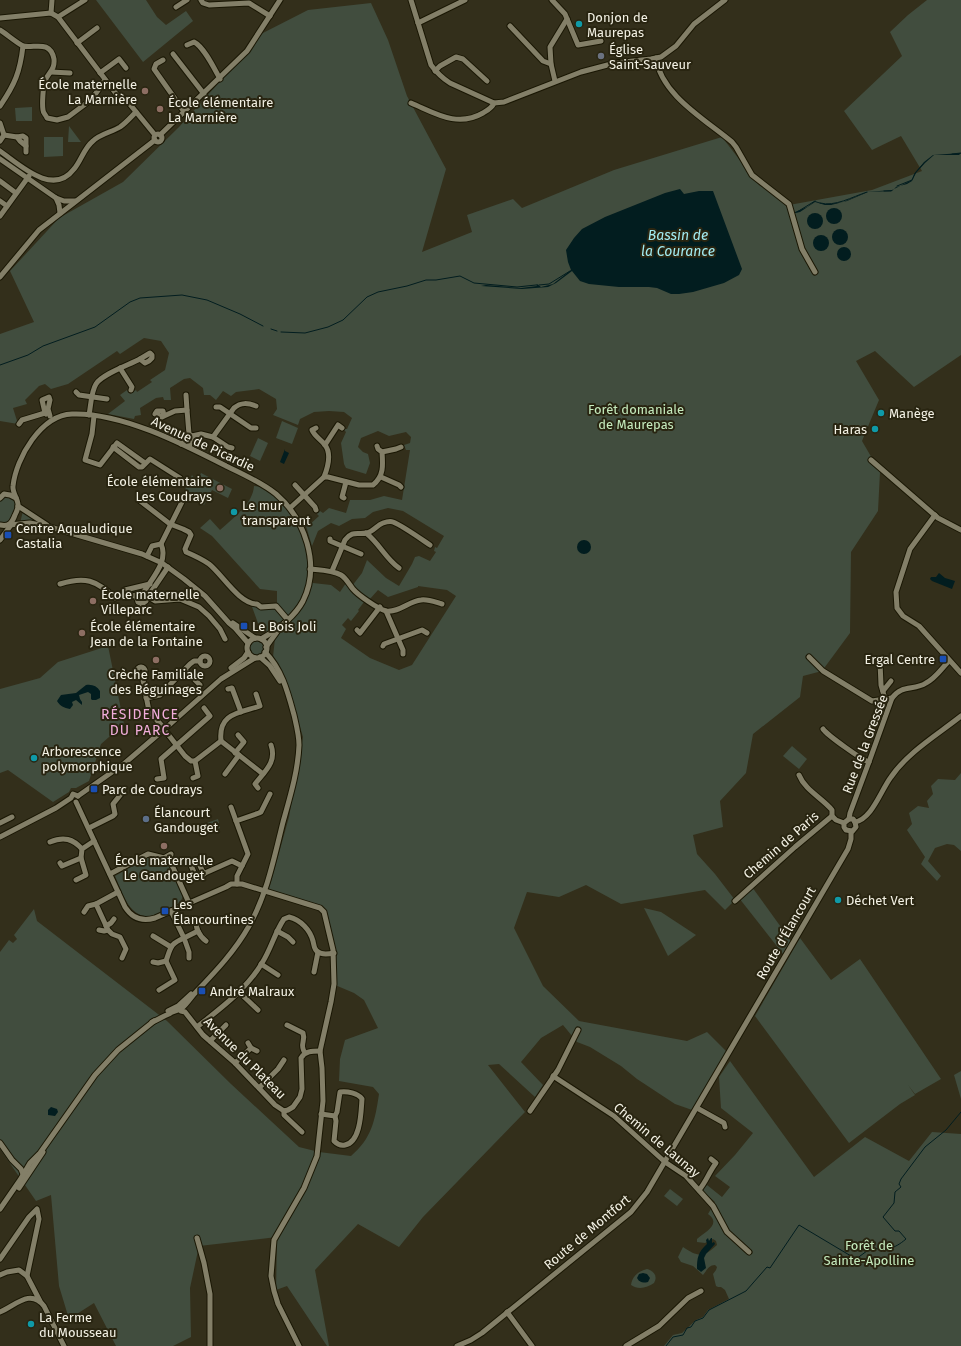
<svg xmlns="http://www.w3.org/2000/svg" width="961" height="1346" viewBox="0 0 961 1346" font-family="'Fira Sans',sans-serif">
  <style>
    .green { fill: #414d3e }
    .water { fill: #021d1f }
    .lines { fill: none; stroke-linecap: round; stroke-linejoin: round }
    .stream { stroke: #021d1f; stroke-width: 1 }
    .minor-casing { stroke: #1a1704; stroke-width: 7 }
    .minor { stroke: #837f68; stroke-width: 5 }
    .culture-dot { fill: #0f9aa8; stroke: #292511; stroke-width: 1.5 }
    .worship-dot { fill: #6b7280; stroke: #292511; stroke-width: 1.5 }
    .education-dot { fill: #8d6e63; stroke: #292511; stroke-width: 1.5 }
    .transit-dot { fill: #1a4fb4; stroke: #292511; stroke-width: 1.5 }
    .service-dot { fill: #5c6f8a; stroke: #292511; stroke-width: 1.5 }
    .labels { text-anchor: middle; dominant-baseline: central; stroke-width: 4; stroke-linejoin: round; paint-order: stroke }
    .poi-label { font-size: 13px; fill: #f3f1e4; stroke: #292511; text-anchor: start }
    .park-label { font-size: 13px; fill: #c5ebbd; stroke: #292511 }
    .street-label { font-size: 13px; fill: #f3f1e4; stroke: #292511 }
    .water-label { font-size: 14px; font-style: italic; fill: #a2ebf1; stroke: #292511 }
    .neighbourhood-label { font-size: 14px; letter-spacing: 1px; fill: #f2addb; stroke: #292511 }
  </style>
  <rect width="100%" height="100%" fill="#332f1b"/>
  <g class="green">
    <path d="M96 0H146L157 17 166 25 186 11 193 21 143 62Z"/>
    <path d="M927 0H961V355L914 387 875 351 856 361 879 400 862 441 880 472 878 511 851 552 850 633 822 671 803 676 800 697 753 734 746 773 720 801 723 827 693 835 697 854 715 874 735 900 725 910 705 890 621 904 586 885 559 897 527 892 514 928 543 986 579 1021 687 1041 707 1032 727 1052 695 1111 675 1104 637 1079 621 1066 590 1047 577 1042 563 1025 541 1038 521 1062 543 1085 535 1097 499 1064 488 1065 525 1112 423 1217 399 1247 358 1224 315 1270 329 1346H327L287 1286 276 1290 277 1237 199 1246 190 1288 191 1337 173 1346H116L94 1303 69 1319 59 1286 51 1195 36 1201 0 1149V952L9 940 13 943 17 939 14 935 34 909 37 921 167 1021 231 1084 299 1147 319 1152 351 1156C372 1138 375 1120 379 1094L373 1087 339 1081 340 1059 345 1040 378 1028 364 1000 354 993 335 985 332 952 320 908 269 889 289 817 303 737 285 677 273 657 275 638 259 626 251 604H277V591L260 589 212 536 200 528 210 519 220 530C233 518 253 504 254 486L263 487 289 509 303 534 310 578 313 583 331 585 340 592 346 583 351 589 364 602 358 610 359 611 351 621 348 618 342 625 346 629 341 638 370 658 399 670 412 665 456 596 447 590 418 586V587L388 597 378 590 369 600 352 586 362 573 367 560 386 578 399 586 412 564 415 557 419 556 430 561 436 552 434 551 435 547 437 548 444 536 403 511 388 508 373 512 365 518 352 519 339 526 331 523 318 531 312 546 306 526H308L319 516 317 514 320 511 323 513 329 508 346 513 350 500H370L384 496 402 500 410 450H406L404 445 410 443 411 437 406 432 389 436 378 431 361 438 358 447 363 452 368 454 370 463 366 474 346 468 344 464 341 443 346 432 344 430 345 429H347L352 418 344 412 329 411 314 412 300 419 298 425 273 415 277 409 276 399 259 389 236 392 231 396 223 391 216 400 210 395H204L203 388 190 378 184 379 170 388 171 400H164L163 397 156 398 140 408 141 415 135 416 134 419 108 414 125 401 120 395 127 390 130 394 136 390 137 392 152 382 150 380 165 370 169 353 161 341 144 338 120 354 117 351 68 384 51 389 45 384 39 386 25 400 27 404 13 408 18 424 0 421V334L34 322 10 271 59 218 123 182 179 127 243 56 259 35 308 10 371 3 388 40 407 96 446 169 422 252 472 232 467 215 513 199 522 208 614 170 722 137 759 185 789 205 872 190 922 171 901 136 872 150 844 111 902 56 890 32 908 15Z"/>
    <path d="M32 107V121H16L15 108Z"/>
    <path d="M69 126 81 142H68Z"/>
    <path d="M44 137H63V156L44 157Z"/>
    <path d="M282 421 298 428 292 444 276 438Z"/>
    <path d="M258 438 268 443 260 461 250 456Z"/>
    <path d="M201 473 232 489 228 498 212 490 204 505 183 494 192 475 197 482Z"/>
    <path d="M5 497C23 496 13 514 10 523L0 524V501Z"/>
    <path d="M23 511 43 524 20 523Z"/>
    <circle cx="257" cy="648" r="7"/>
    <path d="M108 646 124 724 101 744 89 781 76 788H71L69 792 53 802 8 770 0 773V689L40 678 58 662Z"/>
    <path d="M792 746 807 759 799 769 783 756Z"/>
    <path d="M961 773V851L954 845 947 844 935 848 928 861 941 876 937 881 921 864 925 857 907 830 912 824 909 813 918 806 929 808 927 801 933 794 931 786 938 779 955 780Z"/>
    <path d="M218 819 220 828 206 832 204 824Z"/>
    <path d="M149 857 160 859 170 865 183 896 180 903C171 907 161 914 152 916 129 920 122 891 115 876Z"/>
    <path d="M752 887 791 941 783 954 739 898Z"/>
    <path d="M644 908 661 912 696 935 668 956Z"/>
    <path d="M800 938 831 980 860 959 941 1079 915 1094 908 1085 915 1095 900 1104 849 1143 755 1016Z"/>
    <path d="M730 1061 814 1177 865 1137 909 1161 932 1132 961 1134V1346H664L673 1335 682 1333 696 1320 703 1317 708 1310 729 1299 725 1290 721 1287H718L716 1286 713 1274 716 1270 717 1267 715 1265C709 1265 707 1270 703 1275L693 1266 681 1262 678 1257 683 1247C698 1257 703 1258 717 1245L716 1241 713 1239 705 1243 697 1242V1239C705 1232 722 1224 708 1214L715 1202 702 1190 707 1185 722 1197 730 1187 715 1176 735 1155 753 1133 721 1108 719 1077Z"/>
    <path d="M961 1071V1099L954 1075Z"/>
    <path d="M670 1189 683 1199 677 1206 664 1196Z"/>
    <path d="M647 1269C654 1271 658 1276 654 1283 647 1288 638 1290 631 1285 632 1276 639 1271 647 1269Z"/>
  </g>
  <g class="water">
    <path d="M961 153 959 155H934L925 163 916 173 912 181 907 184 896 187 892 191 868 192 847 201 831 205H825L815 202 800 212 795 213V212L807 207 815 201 824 204H830L843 202 867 192 892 190 912 180 915 173 924 162 933 155Z"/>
    <path d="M680 189 684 194 699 191H713L742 269 739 275 724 283 693 292 679 294H671L657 288 649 287H619L589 284 580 281 572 271 556 283 548 287 522 289 481 286 486 285 521 288 537 286 536 285 537 284 541 287 553 284 571 270 568 262 566 250 574 238 582 229 605 217 665 193Z"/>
    <circle cx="834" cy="216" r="8"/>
    <circle cx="815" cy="221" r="8"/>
    <circle cx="840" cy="237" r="8"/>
    <circle cx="821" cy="243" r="8"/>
    <circle cx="844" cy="254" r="7"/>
    <path d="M285 449V451L289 453 284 464 280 462Z"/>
    <circle cx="584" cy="547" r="7"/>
    <path d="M939 573 945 578 955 581 952 589 932 581 930 579 931 577H936Z"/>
    <path d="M86 685C92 684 97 686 100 691V698L96 700H92L91 699V694L88 692 79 695 80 699 82 702V705L76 700 72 702 73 705 70 709C64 708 60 706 57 701L61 695 76 693Z"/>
    <path d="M51 1107 57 1109 58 1112 55 1116 48 1115V1110Z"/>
    <path d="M708 1238 709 1241 711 1238H712V1243L714 1242 715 1244 706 1254 704 1258 706 1268 701 1272 700 1271 697 1269C697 1258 698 1252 707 1244L706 1240Z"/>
    <path d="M643 1273 647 1274 650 1278 648 1282C643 1283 640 1283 637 1278L639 1274Z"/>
  </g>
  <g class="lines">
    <g class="stream">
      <path d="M952 154 961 153"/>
      <path d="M897 186 912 180 915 173 923 164"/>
      <path d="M884 191H891"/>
      <path d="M820 203C835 207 852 197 867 192"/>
      <path d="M797 212 815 201"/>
      <path d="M539 285 549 284 570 271"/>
      <path d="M271 329 277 331"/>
      <path d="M281 332 305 333 328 327 343 320 367 297 378 292 407 286 426 280H436L460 276 474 283 517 287 536 285"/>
      <path d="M0 365 28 355 43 346 95 327 130 302 140 298 182 295 207 300 240 314 263 326"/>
      <path d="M666 1346 673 1337 683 1335 687 1328 691 1327 695 1321 703 1318 709 1310 746 1291 767 1267 770 1268 799 1225 856 1259 871 1248C886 1250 893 1250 906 1239L899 1231H895L883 1217 894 1203 895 1192 901 1187 899 1184 901 1179 925 1147 946 1130 961 1112"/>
    </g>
    <g class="minor-casing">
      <g id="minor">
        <path d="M201 0 203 3 209 5 249 3 270 16"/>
        <path d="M411 0 431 65C437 73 442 78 450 83L494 103 504 102 581 72 615 63 651 59 661 57 676 46 694 24 725 0"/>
        <path d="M552 0 565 14 578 45 601 41"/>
        <path d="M176 7 187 0"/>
        <path d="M51 13 52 0"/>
        <path d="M58 17 85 0"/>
        <path d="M0 18 51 13 58 17 117 95 128 102 155 135"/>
        <path d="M418 23 465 0"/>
        <path d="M510 26 543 61 551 64"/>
        <path d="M0 30C5 33 18 44 23 46 33 49 50 39 54 59 55 71 48 72 45 81 43 87 42 104 43 110 43 113 46 115 47 118L57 120 68 117 92 99 105 80"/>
        <path d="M77 43 97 28"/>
        <path d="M187 45 194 42C204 47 214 68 220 79"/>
        <path d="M173 54 204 94"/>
        <path d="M656 58C661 95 706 120 732 142L736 147 752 175 789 204 802 249 815 272"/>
        <path d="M163 60 156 64 154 69 185 113"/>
        <path d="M435 71 440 66 456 57 463 59 487 81"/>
        <path d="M51 72 70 73"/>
        <path d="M100 73 119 59 126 68"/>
        <path d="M555 81 551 64 550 47 567 19"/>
        <path d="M411 103C435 113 457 128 483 113 488 110 492 108 494 103"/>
        <path d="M0 106C15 84 20 72 23 46"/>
        <path d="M0 123 4 135 0 141"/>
        <circle cx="158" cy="138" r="4"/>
        <path d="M4 135 17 137 20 141 26 146V152"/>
        <path d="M160 135 247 51 280 0"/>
        <path d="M17 137 23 136 26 138V146"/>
        <path d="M0 151C20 165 53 197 74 169 81 161 84 148 93 141 100 134 112 132 120 127 126 123 131 117 136 112"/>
        <path d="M0 159 56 198 64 201H75"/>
        <path d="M0 181 16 193"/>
        <path d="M56 198 59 205 60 213"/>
        <path d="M0 201 7 206"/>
        <path d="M0 216 29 176"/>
        <path d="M0 277 39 230 155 140"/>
        <path d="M150 353 152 355V358L149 361 145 363 140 359Z"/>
        <path d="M120 368 132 387 131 390"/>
        <path d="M76 392 79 395 107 399"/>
        <path d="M186 395 187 410"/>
        <path d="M216 407H220L251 428H256"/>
        <path d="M45 413 42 400 49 397 50 400 48 409 50 416"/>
        <path d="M89 415C91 405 91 392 96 384 102 374 129 365 140 359"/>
        <path d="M94 416 92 434 85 460 100 465 117 443 145 463"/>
        <path d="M164 416 162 417 155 414 157 411H163L164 416 175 411 187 410 189 434"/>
        <path d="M19 424 22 420 45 413 46 414"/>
        <path d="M189 434 192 436 201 434 213 437 234 408C241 402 248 403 256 406"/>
        <path d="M213 437 228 447 232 448"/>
        <path d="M181 444 189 434"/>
        <path d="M325 445 338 425 342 428"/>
        <path d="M113 447 139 467H142L150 459 180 478"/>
        <path d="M189 447 192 436"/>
        <path d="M382 452 396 449 401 447"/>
        <path d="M871 460 938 518 961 530"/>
        <path d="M324 477H328L359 485H373C384 476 383 465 382 452L378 449 377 446"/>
        <path d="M381 477 399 485 401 487"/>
        <path d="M295 485 315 507 316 510"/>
        <path d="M0 498 4 494 10 495 16 498"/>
        <path d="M344 498 342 497 346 482"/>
        <path d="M139 500 170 524 183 529 189 532 191 535 185 549 186 552C193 555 202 559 209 564 222 574 239 604 257 604L261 607 276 606 288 620"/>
        <path d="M18 506 47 525"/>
        <path d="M290 508 324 477C328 467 332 454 325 445 321 439 315 437 312 430L316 428"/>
        <path d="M935 515 910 549 896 592 897 608 903 616 919 626 961 673"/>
        <path d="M0 525C9 527 12 523 15 515 16 513 18 509 18 506 19 500 12 493 13 486 16 458 41 415 72 414 121 412 183 444 226 466 243 474 261 482 276 494 305 519 321 565 303 601 294 618 277 630 261 639"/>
        <path d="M9 525 30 523 50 527 142 554 162 563 184 579 205 596 229 623 235 628 248 643"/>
        <path d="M366 533C379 543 386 559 399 568"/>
        <path d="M330 539V541L361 554"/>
        <path d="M0 540 11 525"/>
        <path d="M161 544C169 561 152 578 144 592L146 595H149L168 567"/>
        <path d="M161 544 183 500"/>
        <path d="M147 556 152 546 161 544"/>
        <path d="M310 569C320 570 332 570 341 575 346 578 349 584 353 589 358 595 378 609 386 611 399 613 409 601 421 600 428 599 435 602 442 604"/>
        <path d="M332 571 345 540C353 530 357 535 367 533 374 531 377 525 383 523 386 522 390 521 393 522 403 526 421 539 430 545"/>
        <path d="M60 584C85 576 96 580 115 598L123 595"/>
        <path d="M144 594 126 597 123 593 125 590 150 584"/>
        <path d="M136 595 138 602 142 604 146 601 147 596 155 601 180 599 199 607 209 616 220 629 225 639"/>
        <path d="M386 611 403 650V654"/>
        <path d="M233 623 255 638"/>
        <path d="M357 630 360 633 380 607"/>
        <circle cx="257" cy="648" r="10"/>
        <path d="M383 646 384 644 422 630 427 633"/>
        <path d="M266 647 279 629"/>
        <circle cx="205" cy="661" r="5"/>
        <path d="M260 657 270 666 280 681"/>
        <path d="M809 657 823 671 872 701 892 698"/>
        <path d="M880 662 881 685 885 699"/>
        <circle cx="141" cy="671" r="4"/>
        <path d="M231 668 244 658 248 652"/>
        <path d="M185 670 200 685"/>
        <path d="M142 675 149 711 162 726"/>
        <path d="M228 689 232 688 241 712"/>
        <path d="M883 691 891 681"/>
        <path d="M146 698 160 695 190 664 194 661H200"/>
        <path d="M168 726 221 679 255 658"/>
        <path d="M823 729C827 735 862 760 869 762"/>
        <path d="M167 733 185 756 191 761H195L221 741 263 774"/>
        <path d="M221 741C218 713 239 713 260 706L256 694"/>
        <path d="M235 753 244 742 238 735"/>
        <path d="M225 774 239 755"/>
        <path d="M799 775C805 790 822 798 832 810V816"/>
        <path d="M193 778 198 776 195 761"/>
        <path d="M157 779 164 778 161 759 210 716 204 708"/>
        <path d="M258 788 255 784C265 771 277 762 271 745"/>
        <path d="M78 796 125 763 161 732"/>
        <path d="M76 802 125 907C132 918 142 922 155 918L226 887 231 884H242L320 908 324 912 333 950 334 984 331 1002 320 1051 322 1068 323 1101 317 1156 304 1188 274 1240 271 1276 274 1291 278 1304 299 1346"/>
        <path d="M231 807 248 854 237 876V884"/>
        <path d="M849 819 850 813 869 762 892 698C902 684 914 691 926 683 936 678 941 669 949 661"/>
        <path d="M236 821 259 813 261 812 270 794"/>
        <path d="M855 822C872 819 881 790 891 777 908 752 937 735 961 716"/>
        <path d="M0 823 12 817"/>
        <path d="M89 828 113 816 115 814 113 804 121 794"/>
        <path d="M852 831 846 830 844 827V823L849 819H853L855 822"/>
        <path d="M0 837 56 808 71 798 73 794 78 796"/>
        <path d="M50 842C64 836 73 839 82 849"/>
        <path d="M164 858 171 854 170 860 171 863"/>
        <path d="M60 863 62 866 81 858"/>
        <path d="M110 874 148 854 164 858 171 863 189 903"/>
        <path d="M204 874 197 860 190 863 196 877 232 861 242 866"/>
        <path d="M76 880 86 875 81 858 82 849 94 841"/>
        <path d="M118 892 96 904 108 930 112 934 120 937 126 949 122 958"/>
        <path d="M735 901 795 847 832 816 836 820 844 823"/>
        <path d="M84 912 88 906 96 904"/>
        <path d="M196 919C195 927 199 936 206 941"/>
        <path d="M106 926 111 923 114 919"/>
        <path d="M99 930 104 931 108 930"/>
        <path d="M277 931 288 937 293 942"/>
        <path d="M153 936 171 947"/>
        <path d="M189 958V952L184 938 198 931"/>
        <path d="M153 962 158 963 166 961"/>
        <path d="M261 964 278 975"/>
        <path d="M314 972 318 952"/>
        <path d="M159 990 175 980 166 961C171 947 170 944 184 938L171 911"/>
        <path d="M239 992 258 1010"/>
        <path d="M179 1008 181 1011 185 1012 203 1035 234 1062 275 1105 284 1111 288 1110 293 1107 300 1097 302 1089 301 1058C305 1051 312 1051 320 1051"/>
        <path d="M168 1011 178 1006 191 994"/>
        <path d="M152 1022C158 1020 163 1016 169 1014 173 1011 178 1011 182 1008 188 1003 191 997 196 992 216 971 235 951 249 926 267 894 274 858 283 822 290 797 298 771 299 745 299 735 296 724 294 715 288 693 282 669 265 652"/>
        <path d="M287 1025 303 1033C306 1041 299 1044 305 1053"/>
        <path d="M197 1027C221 1008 246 990 262 963 271 949 275 932 284 919L289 917C301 920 310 930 313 941 314 945 314 950 318 952 322 955 329 954 334 953"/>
        <path d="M210 1041 226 1025"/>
        <path d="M251 1048 257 1051"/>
        <path d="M235 1063 251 1048 248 1043"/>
        <path d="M553 1076 614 1116 665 1162 686 1176 713 1206 727 1232 749 1252"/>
        <path d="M259 1088 278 1069 284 1060"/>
        <path d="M340 1092C347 1091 358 1093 362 1099 361 1111 361 1142 345 1145 341 1146 337 1144 334 1141L336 1121 335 1116 337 1112Z"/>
        <path d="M697 1108 724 1123 725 1127"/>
        <path d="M284 1111V1115L302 1132"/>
        <path d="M530 1111 558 1070 578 1030"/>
        <path d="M321 1114 335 1116"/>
        <path d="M0 1143 12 1160 21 1169 23 1174"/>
        <path d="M19 1188 43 1152"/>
        <path d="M699 1190C706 1182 709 1172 716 1163L711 1159"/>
        <path d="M0 1209 20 1180 30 1163 40 1153 95 1075 118 1050 154 1021"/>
        <path d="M197 1238 204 1263 210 1294V1346"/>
        <path d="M0 1259 29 1217 37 1209 39 1219 27 1276 40 1301"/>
        <path d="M0 1275 7 1272 19 1270 27 1276"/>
        <path d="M0 1312C15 1306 30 1288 44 1306L64 1346"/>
        <path d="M507 1312 532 1346"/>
        <path d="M457 1346 471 1340 482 1333 631 1212 647 1192 848 849 851 839V833L856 827 855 822"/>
        <path d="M626 1346 659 1326 688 1298 701 1291"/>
      </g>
    </g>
    <use href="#minor" class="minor"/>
  </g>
  <g class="culture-dot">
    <circle cx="579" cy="24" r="4"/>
    <circle cx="881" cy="413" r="4"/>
    <circle cx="875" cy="429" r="4"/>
    <circle cx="234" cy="512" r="4"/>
    <circle cx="34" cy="758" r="4"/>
    <circle cx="838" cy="900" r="4"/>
    <circle cx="31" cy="1324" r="4"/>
  </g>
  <circle class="worship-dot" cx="601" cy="56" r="4"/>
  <g class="education-dot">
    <circle cx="145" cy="91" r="4"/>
    <circle cx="160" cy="109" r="4"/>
    <circle cx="220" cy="488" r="4"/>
    <circle cx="93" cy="601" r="4"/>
    <circle cx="82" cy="633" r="4"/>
    <circle cx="156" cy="660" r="4"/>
    <circle cx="164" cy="846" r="4"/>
  </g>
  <g class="transit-dot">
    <rect x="4" y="531" width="8" height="8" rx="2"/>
    <rect x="240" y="622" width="8" height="8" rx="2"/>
    <rect x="939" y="655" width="8" height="8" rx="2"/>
    <rect x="90" y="785" width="8" height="8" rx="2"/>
    <rect x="161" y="907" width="8" height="8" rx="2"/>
    <rect x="198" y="987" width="8" height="8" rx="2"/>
  </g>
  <circle class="service-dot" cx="146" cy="819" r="4"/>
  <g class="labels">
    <g class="poi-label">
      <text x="587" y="17">Donjon de<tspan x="587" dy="15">Maurepas</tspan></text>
      <text x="609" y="49">Église<tspan x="609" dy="15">Saint-Sauveur</tspan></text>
      <text x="137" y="84" text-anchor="end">École maternelle<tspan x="137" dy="15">La Marnière</tspan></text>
      <text x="168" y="102">École élémentaire<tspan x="168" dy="15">La Marnière</tspan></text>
      <text x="889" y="413">Manège</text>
      <text x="867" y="429" text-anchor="end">Haras</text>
      <text x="212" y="481" text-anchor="end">École élémentaire<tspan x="212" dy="15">Les Coudrays</tspan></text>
      <text x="242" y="505">Le mur<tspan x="242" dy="15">transparent</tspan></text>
      <text x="16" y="528">Centre Aqualudique<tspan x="16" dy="15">Castalia</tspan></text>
      <text x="101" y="594">École maternelle<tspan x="101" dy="15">Villeparc</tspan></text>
      <text x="90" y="626">École élémentaire<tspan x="90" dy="15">Jean de la Fontaine</tspan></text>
      <text x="252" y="626">Le Bois Joli</text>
      <text x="935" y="659" text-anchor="end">Ergal Centre</text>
      <text x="156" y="674" text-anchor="middle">Crèche Familiale<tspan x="156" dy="15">des Béguinages</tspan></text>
      <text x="42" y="751">Arborescence<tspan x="42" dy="15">polymorphique</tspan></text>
      <text x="102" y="789">Parc de Coudrays</text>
      <text x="154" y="812">Élancourt<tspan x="154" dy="15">Gandouget</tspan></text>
      <text x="164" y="860" text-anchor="middle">École maternelle<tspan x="164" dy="15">Le Gandouget</tspan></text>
      <text x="846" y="900">Déchet Vert</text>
      <text x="173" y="904">Les<tspan x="173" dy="15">Élancourtines</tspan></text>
      <text x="210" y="991">André Malraux</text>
      <text x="39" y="1317">La Ferme<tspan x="39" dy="15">du Mousseau</tspan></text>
    </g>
    <g class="park-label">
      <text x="636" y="409">Forêt domaniale<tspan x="636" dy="15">de Maurepas</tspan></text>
      <text x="869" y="1245">Forêt de<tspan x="869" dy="15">Sainte-Apolline</tspan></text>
    </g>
    <g class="street-label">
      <text transform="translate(203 444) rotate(25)">Avenue de Picardie</text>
      <text transform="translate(865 744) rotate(-69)">Rue de la Gressée</text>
      <text transform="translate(781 845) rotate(-41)">Chemin de Paris</text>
      <text transform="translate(786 933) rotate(-60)">Route d'Élancourt</text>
      <text transform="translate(245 1058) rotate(45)">Avenue du Plateau</text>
      <text transform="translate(657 1140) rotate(40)">Chemin de Launay</text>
      <text transform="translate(587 1232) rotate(-40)">Route de Montfort</text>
    </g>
    <g class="water-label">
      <text x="678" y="235">Bassin de<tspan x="678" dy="16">la Courance</tspan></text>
    </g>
    <g class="neighbourhood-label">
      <text x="140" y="714">RÉSIDENCE<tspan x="140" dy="16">DU PARC</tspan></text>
    </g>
  </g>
</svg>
